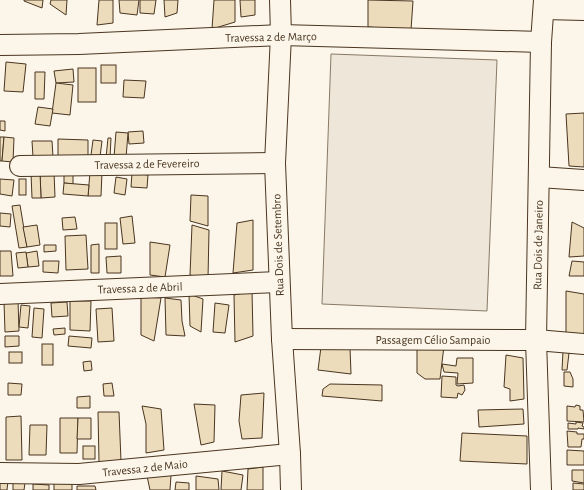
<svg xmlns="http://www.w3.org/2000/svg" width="584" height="490" viewBox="0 0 584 490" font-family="'Alegreya Sans',sans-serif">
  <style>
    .green { fill: #ede6d9; stroke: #887966 }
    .building { fill: #ecdcbc; stroke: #4a3520 }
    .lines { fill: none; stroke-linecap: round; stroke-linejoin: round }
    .minor-casing { stroke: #4a3520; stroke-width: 22 }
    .minor { stroke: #fbf6e9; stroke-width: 20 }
    .labels { text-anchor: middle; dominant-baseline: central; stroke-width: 3; stroke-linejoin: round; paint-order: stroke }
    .street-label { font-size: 12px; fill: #4a3520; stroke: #fbf6e9 }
  </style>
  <rect width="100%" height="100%" fill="#fbf6e9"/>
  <path class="green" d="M331 54 497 60 487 311 322 304Z"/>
  <g class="building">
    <path d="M24 0H43L42 8 24 1Z"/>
    <path d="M51 0H67L66 15 50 4Z"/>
    <path d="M99 0H113V23L97 25Z"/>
    <path d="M119 0H139L137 15 120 13Z"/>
    <path d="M140 0H156L154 14 140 13Z"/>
    <path d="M164 0H178L177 13 165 17Z"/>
    <path d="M214 0H235V22L212 29Z"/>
    <path d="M240 0H255V15L241 17Z"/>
    <path d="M368 0 413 1 411 30 368 27Z"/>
    <path d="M6 62 26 64 23 92 4 91Z"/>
    <rect x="101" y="65" width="15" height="18"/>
    <rect x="78" y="68" width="18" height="34"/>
    <path d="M73 69 74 82 56 83 54 71Z"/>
    <path d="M35 72H45L44 99H35Z"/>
    <path d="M124 80 146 81 144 98 123 97Z"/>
    <path d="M56 83 73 85 70 115 52 113Z"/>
    <path d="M38 107 53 109 50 126 35 124Z"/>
    <path d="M584 113V167L569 166 566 114Z"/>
    <path d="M0 121H5V131L0 130Z"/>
    <path d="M143 131 144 143 129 144 128 132Z"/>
    <path d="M116 132 128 133 126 158 114 157Z"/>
    <path d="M0 137H4L2 161H0Z"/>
    <path d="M4 137 14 138 13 162 2 161Z"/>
    <path d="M108 138H111L110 158H106Z"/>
    <path d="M58 139 88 140V158H58Z"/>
    <path d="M93 140 102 141 100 157 91 155Z"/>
    <path d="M32 141H52L53 157H33Z"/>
    <path d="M64 171 73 172V184L64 183Z"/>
    <path d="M40 172H54L55 197 41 198Z"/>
    <path d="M40 172 41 198H32L31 173Z"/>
    <path d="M90 172H102L101 196H88Z"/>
    <path d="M132 173 148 175 147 188 131 187Z"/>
    <path d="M116 177 127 179 125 195 114 193Z"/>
    <path d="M0 179 14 180 12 196 0 194Z"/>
    <rect x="19" y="179" width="7" height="16"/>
    <path d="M64 183 89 185 88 196 63 194Z"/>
    <path d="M191 195 208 196V226L190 221Z"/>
    <path d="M20 205 27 247 19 248 12 206Z"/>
    <path d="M0 213 11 214 10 227 0 226Z"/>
    <path d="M132 216 135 243 123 244 120 218Z"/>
    <path d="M75 217 77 229 63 230 62 218Z"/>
    <path d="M253 220V270L233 273 237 223Z"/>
    <path d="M572 222 584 228V256L569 257Z"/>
    <rect x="105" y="223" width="12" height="26"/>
    <path d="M37 225 40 245 27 247 23 227Z"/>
    <path d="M192 225 209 230 208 279 190 275Z"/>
    <path d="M86 235 88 269 66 270 65 236Z"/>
    <path d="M150 242 170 245 165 277 150 275Z"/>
    <path d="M99 244V273H91V245Z"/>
    <path d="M44 245H56V251L44 252Z"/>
    <path d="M0 251H11L13 276H0Z"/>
    <path d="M37 251 39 266 28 267 26 253Z"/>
    <path d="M26 252 28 267 18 268 16 253Z"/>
    <path d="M121 256V273H107L106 257Z"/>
    <path d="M43 261H59L58 273 43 272Z"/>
    <path d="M572 261 584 262V276H569Z"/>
    <path d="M252 291 253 336 235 342 234 295Z"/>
    <path d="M566 291 584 294V334H566Z"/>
    <path d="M189 294 203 299 201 332 190 326Z"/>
    <path d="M141 297 161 298 154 341 141 335Z"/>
    <path d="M165 298 181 300 182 321 185 336 166 335Z"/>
    <path d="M18 301 19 331 5 332 4 302Z"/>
    <path d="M70 301H91L90 331 70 330Z"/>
    <path d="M67 302 68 316 52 317 51 303Z"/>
    <path d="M215 303 229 305 225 333 213 332Z"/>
    <path d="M21 305 30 306 28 328 19 327Z"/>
    <path d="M34 308 44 309 42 338 32 337Z"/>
    <path d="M112 308 114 341 98 342 96 309Z"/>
    <path d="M65 328V334L54 335 53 329Z"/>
    <path d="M5 336H19V346L5 347Z"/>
    <path d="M69 336 92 338 91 348 68 346Z"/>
    <rect x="42" y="344" width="11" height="21"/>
    <path d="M444 346 440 379H425L417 373V349Z"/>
    <path d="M321 347 350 348 351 374 318 370Z"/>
    <path d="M563 351 569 353 567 370H562Z"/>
    <rect x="9" y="352" width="13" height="11"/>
    <path d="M506 355 523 358 524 399 510 401V389L504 387Z"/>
    <path d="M457 358H473V383L457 384 458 373 444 372 442 364 456 366Z"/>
    <path d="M91 361 92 370 84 371 83 362Z"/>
    <path d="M564 372H570L573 379V387L564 386Z"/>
    <path d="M442 376 456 377V385L458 386 464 385 465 390 462 395 458 393 457 398 441 397Z"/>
    <path d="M8 383 22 384 21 395H8Z"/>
    <path d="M112 383 114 396H104L103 384Z"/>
    <path d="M330 384 382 385V401L322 396 323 389Z"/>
    <path d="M264 393 262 438 242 439 239 421 241 395Z"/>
    <path d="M90 396V408H77V397Z"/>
    <path d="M194 404 215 405 214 442 201 445Z"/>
    <path d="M576 405 580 406V410H583L584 422 567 421V406L575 407Z"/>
    <path d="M142 406 161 409 164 450 146 453V424Z"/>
    <path d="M523 409 524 424 479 427 478 410Z"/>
    <path d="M98 412H119L121 461 99 462Z"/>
    <path d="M21 416 22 460H6V417Z"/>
    <path d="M60 418H78L77 453H60Z"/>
    <path d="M78 418H91V439H77Z"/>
    <path d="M576 422 583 423 582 426 584 427V429L578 428V429H568V423L576 424Z"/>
    <path d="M30 425H47L46 455H29Z"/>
    <path d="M567 431 577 432V434H584V439H582L581 447H568Z"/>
    <path d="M462 433 527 436V464L460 461Z"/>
    <rect x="83" y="446" width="12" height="13"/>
    <path d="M567 450 584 451V465H567Z"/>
    <path d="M263 467V490H247L248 469Z"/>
    <path d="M572 470H584V483L572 481Z"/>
    <path d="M222 471 243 475 241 490H221Z"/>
    <path d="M171 475 170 490H150L147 476Z"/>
    <path d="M196 476 218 479 219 490H196Z"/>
    <path d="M0 480 8 481 7 490H0Z"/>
    <path d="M13 482 25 483 24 490H13Z"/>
    <path d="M176 482 189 483V490H175Z"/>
    <rect x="54" y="483" width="18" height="7"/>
    <path d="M573 483 584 484V490H573Z"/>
    <path d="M33 484 49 485V490H33Z"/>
    <path d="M77 486H95L96 490H77Z"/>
  </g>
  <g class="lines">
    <g class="minor-casing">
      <g id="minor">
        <path d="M280 0 281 35 275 163 282 339 290 454 291 490"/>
        <path d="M544 9 584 10"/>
        <path d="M0 45 79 44 281 35 541 42"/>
        <path d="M20 166 275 163"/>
        <path d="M539 177 584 180"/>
        <path d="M0 294 279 282"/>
        <path d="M282 339 536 340 584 344"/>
        <path d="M0 473 79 474 290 454"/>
        <path d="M541 490 536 340 541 42 544 0"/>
      </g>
    </g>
    <use href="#minor" class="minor"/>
  </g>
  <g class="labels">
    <g class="street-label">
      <text transform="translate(271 37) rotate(-1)">Travessa 2 de Março</text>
      <text transform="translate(147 164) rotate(-1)">Travessa 2 de Fevereiro</text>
      <text transform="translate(278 245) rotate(-92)">Rua Dois de Setembro</text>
      <text transform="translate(538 245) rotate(-89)">Rua Dois de Janeiro</text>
      <text transform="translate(140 288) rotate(-2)">Travessa 2 de Abril</text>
      <text x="433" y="340">Passagem Célio Sampaio</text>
      <text transform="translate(145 468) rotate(-6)">Travessa 2 de Maio</text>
    </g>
  </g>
</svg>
